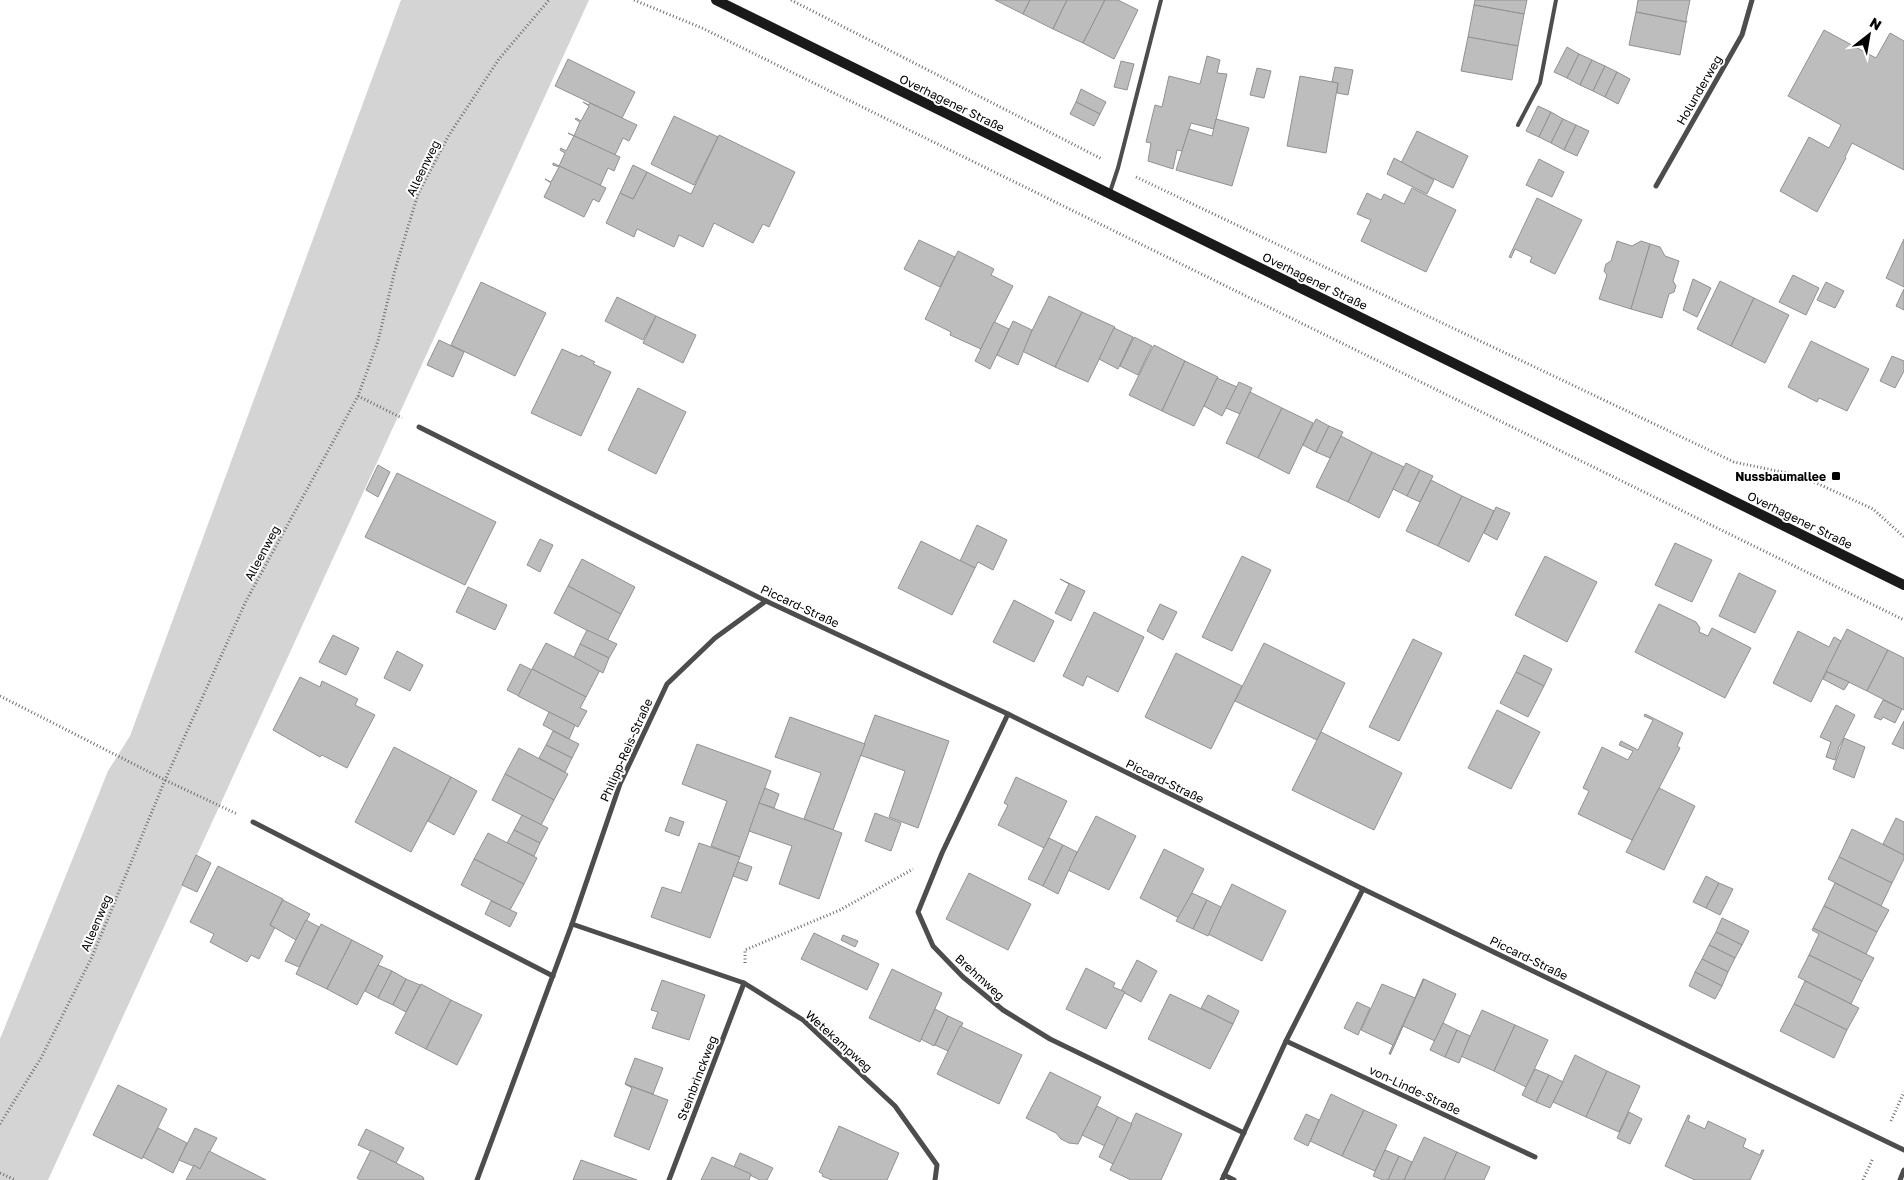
<svg xmlns="http://www.w3.org/2000/svg" width="1904" height="1180" viewBox="0 0 1904 1180" font-family="'Golos Text',sans-serif">
  <style>
    .green { fill: #d4d4d4 }
    .building { fill: #bdbdbd; stroke: #919191 }
    .lines { fill: none; stroke-linecap: round; stroke-linejoin: round }
    .path { stroke: #6f6f6f; stroke-width: 3; stroke-dasharray: 1 2.5; stroke-linecap: butt }
    .service { stroke: #4d4d4d; stroke-width: 4 }
    .minor { stroke: #4d4d4d; stroke-width: 5 }
    .secondary { stroke: #1a1a1a; stroke-width: 10 }
    .poi-dot { fill: #000; stroke: #fff; stroke-width: 2 }
    .labels { text-anchor: middle; dominant-baseline: central; stroke-width: 4; stroke-linejoin: round; paint-order: stroke }
    .street-label { font-size: 12px; fill: #000; stroke: #fff }
    .poi-label { font-size: 12px; font-weight: bold; fill: #000; stroke: #fff; text-anchor: end }
  </style>
  <rect width="100%" height="100%" fill="#fff"/>
  <path class="green" d="M401 0H589L48 1180H0V1039L108 771 130 736Z"/>
  <g class="building">
    <path d="M995 0H1030L1023 14Z"/>
    <path d="M1030 0H1067L1053 29 1023 14Z"/>
    <path d="M1067 0H1105L1083 43 1053 29Z"/>
    <path d="M1105 0H1118L1138 10 1114 59 1083 43Z"/>
    <path d="M1475 0H1527L1524 14 1474 5Z"/>
    <path d="M1638 0H1690L1686 20 1687 22 1636 12Z"/>
    <path d="M1474 5 1524 14 1518 46 1468 37Z"/>
    <path d="M1636 12 1686 22 1680 55 1629 45Z"/>
    <path d="M1824 30 1876 58 1890 33 1904 41V170L1852 143 1845 157 1846 158 1817 212 1780 191 1809 137 1829 148 1841 125 1788 96Z"/>
    <path d="M1468 37 1518 46 1512 80 1461 71Z"/>
    <path d="M1567 47 1579 54 1567 78 1554 72Z"/>
    <path d="M1579 54 1592 60 1580 85 1567 78Z"/>
    <path d="M1207 56 1220 60 1217 73 1227 74 1214 129 1191 123 1182 151 1177 150 1173 169 1148 161 1151 143 1146 142 1155 105 1162 107 1169 76 1200 84Z"/>
    <path d="M568 59 635 92 622 118 555 86Z"/>
    <path d="M1592 60 1605 66 1593 91 1580 85Z"/>
    <path d="M1121 61 1134 64 1127 90 1114 87Z"/>
    <path d="M1605 66 1617 72 1605 97 1593 91Z"/>
    <path d="M1335 67 1353 70 1348 95 1337 93 1338 83 1332 82Z"/>
    <path d="M1257 68 1271 71 1264 98 1250 95Z"/>
    <path d="M1617 72 1630 79 1618 104 1605 97Z"/>
    <path d="M1300 76 1338 83 1326 153 1287 146Z"/>
    <path d="M1081 89 1106 102 1100 114 1076 102Z"/>
    <path d="M583 102 589 105 590 103 637 125 629 141 623 138 615 155 574 136 580 122 575 119 576 118 581 121 589 106Z"/>
    <path d="M1076 102 1100 114 1094 126 1070 114Z"/>
    <path d="M1538 106 1551 112 1539 137 1526 131Z"/>
    <path d="M1551 112 1563 119 1551 143 1539 137Z"/>
    <path d="M674 116 718 137 694 185 651 164Z"/>
    <path d="M1216 119 1249 128 1232 186 1176 170 1189 129 1212 136Z"/>
    <path d="M1563 119 1576 125 1564 150 1551 143Z"/>
    <path d="M1576 125 1589 131 1577 156 1564 150Z"/>
    <path d="M1417 131 1468 156 1453 188 1401 163Z"/>
    <path d="M568 133 620 157 614 171 608 168 600 186 559 166 565 153 560 150 561 148 566 151 574 136Z"/>
    <path d="M719 135 795 172 769 227 763 224 753 243 714 223 703 247 679 235 674 247 637 229 634 237 606 223 620 193 633 199 647 172 691 194Z"/>
    <path d="M1394 158 1434 180 1427 194 1387 174Z"/>
    <path d="M1539 159 1564 172 1552 197 1526 185Z"/>
    <path d="M553 163 606 188 599 202 593 199 584 217 544 197 551 183 545 179 551 182 559 167 553 165Z"/>
    <path d="M633 165 647 172 633 199 620 193Z"/>
    <path d="M1412 188 1456 210 1426 272 1361 241 1371 220 1357 214 1367 193 1381 200 1384 194 1404 204Z"/>
    <path d="M1537 198 1582 220 1555 274 1530 262 1532 257 1515 249 1511 258 1509 257Z"/>
    <path d="M1904 239V287L1886 278Z"/>
    <path d="M919 240 955 257 940 287 904 269Z"/>
    <path d="M1617 241 1632 246 1641 241 1650 244 1631 309 1599 299 1607 275 1604 271 1606 264 1611 261Z"/>
    <path d="M1650 244 1660 247 1665 256 1679 261 1673 281 1676 286 1674 292 1669 294 1662 318 1631 309Z"/>
    <path d="M958 251 994 269 991 275 1013 286 981 349 950 335 951 332 925 319Z"/>
    <path d="M1793 275 1819 288 1806 315 1779 302Z"/>
    <path d="M1693 279 1711 288 1697 317 1683 310Z"/>
    <path d="M1720 281 1754 298 1731 346 1697 329Z"/>
    <path d="M481 282 546 313 515 376 451 345Z"/>
    <path d="M1826 282 1844 291 1835 308 1817 300Z"/>
    <path d="M1904 289V310L1896 306Z"/>
    <path d="M1049 296 1082 312 1055 367 1022 351Z"/>
    <path d="M617 297 656 316 643 340 605 321Z"/>
    <path d="M1754 298 1789 315 1765 363 1731 346Z"/>
    <path d="M1082 312 1115 327 1088 382 1055 367Z"/>
    <path d="M656 316 696 335 683 363 643 343Z"/>
    <path d="M1013 321 1032 330 1018 365 997 355Z"/>
    <path d="M994 322 1009 329 990 369 975 361Z"/>
    <path d="M1114 328 1133 337 1118 369 1099 359Z"/>
    <path d="M1134 337 1152 346 1138 375 1120 366Z"/>
    <path d="M439 340 464 352 453 377 427 365Z"/>
    <path d="M1811 341 1869 369 1847 411 1819 398 1817 402 1788 387Z"/>
    <path d="M1154 345 1185 361 1162 411 1129 395Z"/>
    <path d="M562 349 580 357 581 355 595 362 593 364 611 372 581 436 531 413Z"/>
    <path d="M1892 356 1904 361V371L1895 388 1880 381Z"/>
    <path d="M1185 361 1218 377 1194 426 1162 411Z"/>
    <path d="M1217 378 1237 387 1222 416 1204 406Z"/>
    <path d="M1239 382 1252 388 1240 414 1226 408Z"/>
    <path d="M638 388 686 412 656 474 608 450Z"/>
    <path d="M1250 392 1282 408 1258 458 1226 443Z"/>
    <path d="M1282 408 1313 423 1289 474 1258 458Z"/>
    <path d="M1316 419 1329 426 1316 452 1303 445Z"/>
    <path d="M1329 426 1343 432 1330 458 1316 452Z"/>
    <path d="M1341 436 1372 452 1348 502 1316 487Z"/>
    <path d="M1372 452 1404 467 1379 518 1348 502Z"/>
    <path d="M1406 463 1420 470 1407 496 1393 489Z"/>
    <path d="M378 465 390 472 378 497 366 490Z"/>
    <path d="M1420 470 1433 476 1420 502 1407 496Z"/>
    <path d="M397 473 496 522 465 585 365 537Z"/>
    <path d="M1431 480 1462 496 1438 546 1406 531Z"/>
    <path d="M1462 496 1494 511 1469 562 1438 546Z"/>
    <path d="M1496 507 1510 513 1497 540 1484 533Z"/>
    <path d="M977 525 1007 540 993 570 978 562 975 568 960 561Z"/>
    <path d="M540 539 553 545 540 572 527 565Z"/>
    <path d="M921 541 975 568 952 615 898 588Z"/>
    <path d="M1675 543 1712 560 1692 602 1655 585Z"/>
    <path d="M1242 556 1271 570 1232 651 1202 637Z"/>
    <path d="M1545 556 1597 582 1567 642 1515 615Z"/>
    <path d="M582 559 635 587 621 614 568 586Z"/>
    <path d="M1739 573 1776 591 1755 633 1719 616Z"/>
    <path d="M1060 579 1085 591 1071 621 1055 613 1069 584Z"/>
    <path d="M568 586 621 614 607 641 554 613Z"/>
    <path d="M468 587 507 605 495 630 456 612Z"/>
    <path d="M1014 600 1054 621 1034 662 993 642Z"/>
    <path d="M1160 604 1177 612 1163 640 1147 631Z"/>
    <path d="M1659 604 1696 622 1700 628 1699 632 1708 636 1712 628 1751 648 1725 698 1635 652Z"/>
    <path d="M1094 612 1144 637 1118 692 1087 676 1083 686 1063 676Z"/>
    <path d="M1847 629 1888 650 1867 691 1826 671Z"/>
    <path d="M587 630 617 644 609 658 580 644Z"/>
    <path d="M1798 631 1829 647 1834 637 1841 641 1811 702 1773 683Z"/>
    <path d="M333 635 359 648 346 675 319 662Z"/>
    <path d="M1413 639 1442 653 1399 741 1369 727Z"/>
    <path d="M546 643 600 670 586 697 532 669Z"/>
    <path d="M1264 643 1345 683 1317 740 1235 701Z"/>
    <path d="M580 644 609 658 603 673 574 657Z"/>
    <path d="M1888 650 1904 658V710L1867 691Z"/>
    <path d="M397 651 423 665 410 691 384 678Z"/>
    <path d="M1176 653 1242 686 1211 749 1145 717Z"/>
    <path d="M1524 655 1552 669 1544 686 1516 672Z"/>
    <path d="M520 664 532 670 519 696 507 690Z"/>
    <path d="M532 669 586 697 580 708 587 711 578 727 518 696Z"/>
    <path d="M1516 672 1544 686 1528 717 1500 703Z"/>
    <path d="M1827 672 1849 682 1844 690 1823 679Z"/>
    <path d="M300 677 320 687 322 681 358 699 355 705 375 715 347 768 322 755 320 757 273 730Z"/>
    <path d="M1883 700 1902 709 1895 723 1883 717 1881 720 1874 717Z"/>
    <path d="M1836 705 1855 715 1839 747 1835 760 1826 757 1831 742 1820 737Z"/>
    <path d="M1497 710 1540 732 1511 789 1468 768Z"/>
    <path d="M549 712 575 725 569 739 543 725Z"/>
    <path d="M1645 714 1683 733 1677 746 1680 748 1632 840 1578 814 1589 791 1583 788 1602 747 1628 760 1633 751 1619 745 1621 741 1638 750 1653 720 1644 716Z"/>
    <path d="M875 715 949 741 918 828 889 817 905 771 860 755Z"/>
    <path d="M790 717 865 744 833 830 804 819 821 773 775 757Z"/>
    <path d="M1904 721V749L1892 744Z"/>
    <path d="M553 731 579 744 572 758 546 745Z"/>
    <path d="M1321 732 1402 773 1374 830 1292 790Z"/>
    <path d="M1844 738 1865 747 1854 778 1833 769Z"/>
    <path d="M697 744 771 771 740 857 711 846 727 801 682 784Z"/>
    <path d="M546 745 572 758 565 772 539 758Z"/>
    <path d="M394 747 451 777 411 852 355 822Z"/>
    <path d="M519 748 568 774 554 800 505 774Z"/>
    <path d="M505 774 554 800 541 825 492 800Z"/>
    <path d="M451 777 477 791 454 835 428 821Z"/>
    <path d="M1016 777 1067 801 1044 848 998 825 1008 805 1004 803Z"/>
    <path d="M765 788 779 794 774 808 759 803Z"/>
    <path d="M1659 788 1695 806 1664 870 1626 852Z"/>
    <path d="M759 803 842 833 819 899 779 884 792 846 749 831Z"/>
    <path d="M875 813 901 823 891 851 865 841Z"/>
    <path d="M522 815 548 828 540 843 514 830Z"/>
    <path d="M1096 816 1136 836 1109 890 1068 870Z"/>
    <path d="M670 817 684 822 679 836 665 831Z"/>
    <path d="M1896 818 1904 822V855L1883 844Z"/>
    <path d="M1852 829 1904 855V859L1892 883 1839 857Z"/>
    <path d="M514 830 540 843 534 856 507 843Z"/>
    <path d="M488 833 537 858 524 884 474 859Z"/>
    <path d="M1049 838 1063 845 1043 886 1028 879Z"/>
    <path d="M699 843 740 857 710 938 651 917 662 887 681 893Z"/>
    <path d="M1063 845 1077 852 1058 894 1043 886Z"/>
    <path d="M1164 849 1204 869 1179 918 1140 898Z"/>
    <path d="M196 855 211 863 197 892 182 885Z"/>
    <path d="M1839 857 1892 883 1881 906 1828 879Z"/>
    <path d="M474 859 524 884 510 910 461 885Z"/>
    <path d="M738 862 752 867 747 881 733 876Z"/>
    <path d="M218 866 283 899 270 925 275 927 259 959 251 955 247 962 210 942 214 934 190 922Z"/>
    <path d="M969 873 1031 904 1008 950 946 919Z"/>
    <path d="M1706 876 1719 883 1706 908 1693 902Z"/>
    <path d="M1719 883 1733 889 1720 915 1706 908Z"/>
    <path d="M1835 883 1889 910 1877 932 1824 906Z"/>
    <path d="M1232 884 1286 911 1262 961 1208 934Z"/>
    <path d="M1192 893 1207 900 1193 929 1176 921Z"/>
    <path d="M283 900 310 914 296 940 270 925Z"/>
    <path d="M1207 900 1221 907 1208 936 1193 929Z"/>
    <path d="M491 901 517 913 510 927 485 914Z"/>
    <path d="M1824 906 1877 932 1866 954 1813 928Z"/>
    <path d="M1722 918 1749 931 1742 945 1716 932Z"/>
    <path d="M306 920 319 927 299 967 285 961Z"/>
    <path d="M321 924 352 940 327 989 296 974Z"/>
    <path d="M1813 928 1874 958 1862 981 1809 955 1819 934 1812 930Z"/>
    <path d="M1716 932 1742 945 1735 958 1709 945Z"/>
    <path d="M814 933 879 964 867 990 801 959Z"/>
    <path d="M843 935 858 941 855 947 841 940Z"/>
    <path d="M352 940 383 956 357 1005 327 989Z"/>
    <path d="M1709 945 1735 958 1728 972 1702 959Z"/>
    <path d="M1809 955 1862 981 1851 1004 1798 977Z"/>
    <path d="M1702 959 1728 972 1722 986 1695 972Z"/>
    <path d="M1137 960 1157 971 1141 1002 1121 991Z"/>
    <path d="M378 965 392 971 378 998 365 991Z"/>
    <path d="M1086 968 1115 983 1113 987 1125 992 1106 1029 1066 1009Z"/>
    <path d="M892 969 942 993 920 1042 869 1018Z"/>
    <path d="M392 971 406 979 393 1005 378 998Z"/>
    <path d="M1695 972 1722 986 1715 999 1689 986Z"/>
    <path d="M406 979 420 985 406 1012 393 1005Z"/>
    <path d="M1423 979H1424L1389 1054 1393 1045 1361 1030 1382 984 1415 998Z"/>
    <path d="M1424 979 1456 994 1435 1041 1403 1026 1390 1055Z"/>
    <path d="M662 980 705 995 689 1040 652 1028 658 1012 651 1010Z"/>
    <path d="M1805 981 1859 1008 1847 1030 1794 1004Z"/>
    <path d="M421 984 451 1000 426 1049 395 1033Z"/>
    <path d="M1170 994 1233 1024 1210 1069 1148 1039Z"/>
    <path d="M1208 995 1239 1011 1233 1024 1201 1008Z"/>
    <path d="M451 1000 482 1015 457 1065 426 1049Z"/>
    <path d="M1357 1002 1370 1008 1358 1035 1344 1028Z"/>
    <path d="M1794 1004 1847 1030 1834 1058 1780 1031Z"/>
    <path d="M935 1009 948 1016 934 1046 921 1039Z"/>
    <path d="M1482 1010 1515 1025 1494 1071 1461 1056Z"/>
    <path d="M948 1016 963 1023 948 1051 935 1045Z"/>
    <path d="M1443 1023 1457 1030 1445 1057 1430 1050Z"/>
    <path d="M1515 1025 1548 1040 1526 1087 1494 1071Z"/>
    <path d="M960 1026 1022 1055 999 1104 937 1074Z"/>
    <path d="M1457 1030 1470 1036 1459 1063 1445 1057Z"/>
    <path d="M1575 1055 1607 1071 1586 1117 1553 1102Z"/>
    <path d="M635 1058 663 1068 653 1094 625 1084Z"/>
    <path d="M1535 1069 1549 1075 1536 1102 1522 1095Z"/>
    <path d="M1607 1071 1640 1086 1619 1132 1586 1117Z"/>
    <path d="M1050 1072 1101 1097 1078 1144 1069 1143 1061 1139 1056 1133 1026 1118Z"/>
    <path d="M1549 1075 1563 1082 1550 1108 1536 1102Z"/>
    <path d="M625 1084 668 1100 649 1150 614 1136 632 1088Z"/>
    <path d="M118 1085 167 1109 142 1159 93 1135Z"/>
    <path d="M1331 1094 1364 1110 1342 1156 1310 1141Z"/>
    <path d="M1097 1106 1118 1117 1105 1146 1082 1135Z"/>
    <path d="M1364 1110 1397 1125 1375 1171 1342 1156Z"/>
    <path d="M1629 1112 1642 1119 1630 1144 1617 1138Z"/>
    <path d="M1136 1113 1182 1134 1161 1180H1131L1110 1170Z"/>
    <path d="M1306 1114 1319 1120 1308 1146 1294 1139Z"/>
    <path d="M1688 1115 1690 1116 1688 1121 1705 1129 1708 1121 1746 1139 1743 1147 1760 1155 1762 1150H1764L1750 1180H1695L1665 1166Z"/>
    <path d="M1118 1117 1132 1124 1113 1164 1099 1157Z"/>
    <path d="M839 1126 899 1153 887 1180H832L822 1176 823 1174 819 1172Z"/>
    <path d="M158 1128 187 1143 173 1173 143 1157Z"/>
    <path d="M195 1128 217 1138 200 1169 179 1160Z"/>
    <path d="M366 1129 404 1148 396 1163 358 1145Z"/>
    <path d="M1424 1137 1457 1152 1444 1180H1404Z"/>
    <path d="M371 1150 423 1177 424 1180H360L357 1178Z"/>
    <path d="M1385 1150 1399 1156 1388 1180H1383L1373 1176Z"/>
    <path d="M209 1151 211 1152 266 1180H186L194 1165 200 1169Z"/>
    <path d="M1457 1152 1490 1167 1484 1180H1444Z"/>
    <path d="M740 1153 773 1168 767 1180H760L734 1167Z"/>
    <path d="M1399 1156 1412 1162 1404 1180H1388Z"/>
    <path d="M712 1157 751 1174 749 1180H701Z"/>
    <path d="M581 1160 637 1180H573Z"/>
  </g>
  <g class="lines">
    <g class="path">
      <path d="M634 0 702 28 1904 620"/>
      <path d="M791 0 1102 159"/>
      <path d="M1136 177 1734 462 1801 476 1873 509 1904 537"/>
      <path d="M358 396 402 418"/>
      <path d="M0 696 165 780 237 814"/>
      <path d="M745 963V950L840 910 913 869"/>
      <path d="M1891 1121 1904 1092"/>
      <path d="M0 1124 41 1058 92 957 165 780 246 601 358 396 378 341 395 270 418 194 449 135 499 59 549 0"/>
      <path d="M0 1173 15 1180"/>
      <path d="M1863 1180 1873 1158"/>
    </g>
    <g class="service">
      <path d="M1518 125 1540 83 1556 0"/>
      <path d="M1110 192 1118 168 1161 0"/>
    </g>
    <g class="minor">
      <path d="M1656 186 1742 35 1752 0"/>
      <path d="M419 427 766 601 1008 714 1363 889 1904 1150"/>
      <path d="M1008 714 942 853 918 912 933 946 963 977 1003 1010 1050 1039 1244 1133"/>
      <path d="M253 822 553 976"/>
      <path d="M572 924 744 983 803 1020 895 1106 937 1165 935 1180"/>
      <path d="M1286 1041 1535 1157"/>
      <path d="M1224 1175 1234 1180"/>
      <path d="M477 1180 572 924 620 784 667 684 715 638 766 601"/>
      <path d="M669 1180 744 983"/>
      <path d="M1222 1180 1286 1041 1363 889"/>
      <path d="M1900 1180 1904 1170"/>
    </g>
    <path class="secondary" d="M716 0 1904 585"/>
  </g>
  <rect class="poi-dot" x="1831" y="471" width="10" height="10" rx="2.5"/>
  <g class="labels">
    <g class="street-label">
      <text transform="translate(1699 90) rotate(-60)">Holunderweg</text>
      <text transform="translate(952 103) rotate(26)">Overhagener Straße</text>
      <text transform="translate(423 168) rotate(-64)">Alleenweg</text>
      <text transform="translate(1315 281) rotate(26)">Overhagener Straße</text>
      <text transform="translate(1800 520) rotate(26)">Overhagener Straße</text>
      <text transform="translate(262 553) rotate(-62)">Alleenweg</text>
      <text transform="translate(800 606) rotate(25)">Piccard-Straße</text>
      <text transform="translate(626 750) rotate(-66)">Philipp-Reis-Straße</text>
      <text transform="translate(1165 781) rotate(26)">Piccard-Straße</text>
      <text transform="translate(96 923) rotate(-67)">Alleenweg</text>
      <text transform="translate(1529 958) rotate(26)">Piccard-Straße</text>
      <text transform="translate(980 977) rotate(42)">Brehmweg</text>
      <text transform="translate(839 1041) rotate(42)">Wetekampweg</text>
      <text transform="translate(697 1078) rotate(-69)">Steinbrinckweg</text>
      <text transform="translate(1415 1090) rotate(25)">von-Linde-Straße</text>
    </g>
    <g class="poi-label">
      <text x="1826" y="476">Nussbaumallee</text>
    </g>
  </g>
  <g transform="translate(1869 35) rotate(31)" stroke="#ffffff" stroke-width="4" paint-order="stroke">
  <path d="M0-4L9 19L0 12L-9 19Z" fill="#000000"/>
  <text y="-8" font-size="14" font-weight="bold" text-anchor="middle" fill="#000000">N</text>
  </g>
</svg>
